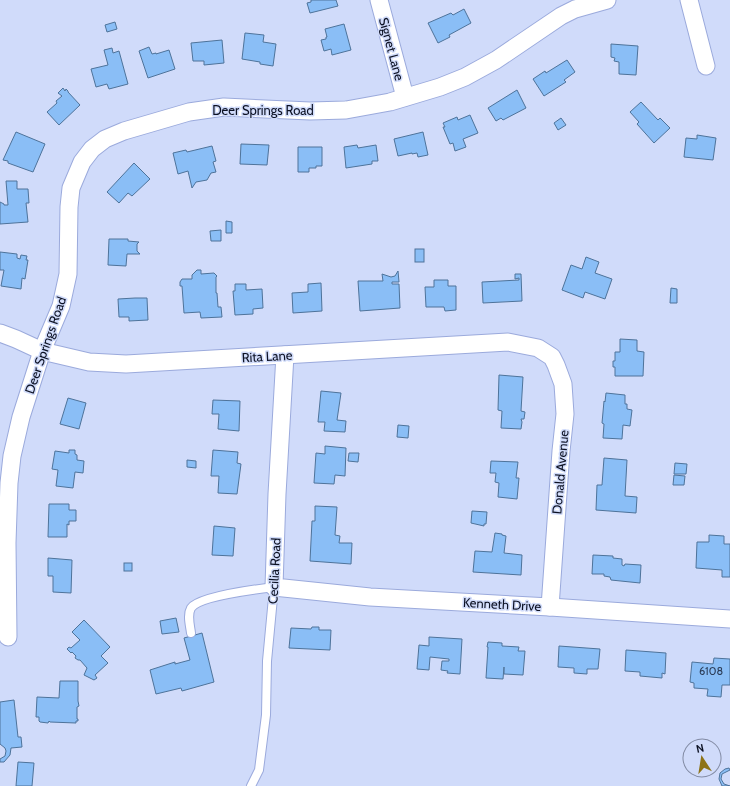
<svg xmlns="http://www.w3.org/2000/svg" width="730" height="786" viewBox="0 0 730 786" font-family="Cabin,sans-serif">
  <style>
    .building { fill: #8abef6; stroke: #4e739a }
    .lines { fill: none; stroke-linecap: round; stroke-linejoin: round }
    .lane-casing { stroke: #9baadc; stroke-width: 10 }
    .street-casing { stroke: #9baadc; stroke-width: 19 }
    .lane { stroke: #fff; stroke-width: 8 }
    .street { stroke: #fff; stroke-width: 17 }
    .labels { text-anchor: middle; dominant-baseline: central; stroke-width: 3; stroke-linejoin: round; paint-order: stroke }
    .number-label { font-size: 11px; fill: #2c3d58 }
    .street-label { font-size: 13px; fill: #0d1224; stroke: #d0dbfa }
  </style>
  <rect width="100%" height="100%" fill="#d0dbfa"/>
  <g class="building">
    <path d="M311 0H336L338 6 310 13 307 3 311 2Z"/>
    <path d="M464 9 471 23 449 35 450 37 438 43 428 23 451 13 453 15Z"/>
    <path d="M115 22 117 29 107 32 105 25Z"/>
    <path d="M344 24 351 50 332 55 331 49 324 51 321 40 326 39V37H327L325 29Z"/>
    <path d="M245 33 264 35 263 42 276 44 273 66 260 64V62L242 59Z"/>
    <path d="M222 40 224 63 204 65V61H193L191 43Z"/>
    <path d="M611 44 638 46 636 75 619 74V62L614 61 615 58 611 57Z"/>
    <path d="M149 47 152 54 156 53V54L169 50 175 69 148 78 139 51Z"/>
    <path d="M112 48 113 53 119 51 128 84 109 89 107 84 96 87 91 69 108 65 104 50Z"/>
    <path d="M567 60 575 72 564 80 566 82 544 96 533 79 545 71 546 73Z"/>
    <path d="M63 88 65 91 66 89 68 91V92L80 105 59 125 47 112 57 103 56 101 62 96 58 93Z"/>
    <path d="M517 90 526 108 503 120 501 118 496 121 488 108Z"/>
    <path d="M641 102 658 120 660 118 670 128 654 143 637 124 639 122 630 112Z"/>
    <path d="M470 115 478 133 463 139 466 147 455 151 453 143 450 144 443 127H445L443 123 457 117 458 120Z"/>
    <path d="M561 118 566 125 558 130 554 123Z"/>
    <path d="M16 132 45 144 33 172 8 163V161L3 160Z"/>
    <path d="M423 132 428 155 418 157 417 153 412 154V153L398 156 394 139Z"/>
    <path d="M697 135 716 138 713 160 684 157 686 138 697 139Z"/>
    <path d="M241 144 269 145 267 165 240 164Z"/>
    <path d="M357 145 358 148 376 145 378 161H372V164L346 168 344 147Z"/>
    <path d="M212 146 216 161 213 162 216 172 211 173 207 180 196 182 192 188 188 171 178 174 173 153 186 150 187 152Z"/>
    <path d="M298 147H322V166H316V168H309V172H298Z"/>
    <path d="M134 163 150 179 132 196 128 193 119 203 107 192Z"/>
    <path d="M6 181H17V189H28L29 203H26L28 222 0 224V202L4 204V205H8Z"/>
    <path d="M226 221 232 222V233H226Z"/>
    <path d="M221 230V241H211L210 231Z"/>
    <path d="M109 239H128V241L139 242 137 244V251L140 254H127L126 266 108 265Z"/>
    <rect x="415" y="249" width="9" height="13"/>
    <path d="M0 252 17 254V258L20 259 21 255 27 256 26 260H28L25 279 22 278 21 289 1 286 4 270H0Z"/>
    <path d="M586 257 599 262 595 273 612 279 605 299 585 292 583 298 562 290 571 265 582 269Z"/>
    <path d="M197 270H201V274L214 273 217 276 216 277V293H217L218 307H221L222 317 201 318 200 312 184 313 182 286H180V282L182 279H192V275Z"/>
    <path d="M398 271 399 282H392V284H399L400 308 360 311 358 281H383L382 274 391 277 395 276Z"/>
    <path d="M515 274H521L522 301 483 303 482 282 519 280V278L515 279Z"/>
    <path d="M434 280H448V286H456V310L445 311 444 307H426L425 287H434Z"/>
    <path d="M321 283 322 311 293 313 292 293 308 292V284Z"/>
    <path d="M235 284H246V290L262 289 263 308 253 309V314L235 315 233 291H235Z"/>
    <path d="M671 288 677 289V303H670Z"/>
    <path d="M135 298H147L148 320 129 321V317H119L118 299Z"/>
    <path d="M620 339 637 340V351L644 352 643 376H615V367H613V361H615V352H620Z"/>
    <path d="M499 375 523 377 521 411 525 412 524 419H521L522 422 521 429 501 428 502 411 498 410Z"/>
    <path d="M321 391 341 393 337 420 346 421 345 432 324 431 325 422H318Z"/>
    <path d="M606 393 625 395V404H627V409L632 410 630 426 623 425 622 439 603 438 604 424 602 423 604 401 605 402Z"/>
    <path d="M68 398 86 403 79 429 60 424Z"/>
    <path d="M213 400 240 401 239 431 218 429 219 414H212Z"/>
    <path d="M398 425 409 426 408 438 397 437Z"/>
    <path d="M325 446 346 448 345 476 335 475 334 484 314 483 316 453 325 454Z"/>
    <path d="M69 450H75V454L77 455V460L84 461 83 473 75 472 73 488 56 486 58 470 52 469 55 451 69 453Z"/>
    <path d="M213 450 238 452 237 463 241 464 237 494 218 493 219 476H211Z"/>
    <path d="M349 453H359L358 462 348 461Z"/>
    <path d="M604 458 627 460 625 496 637 497 636 513 596 510 597 485H602Z"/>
    <path d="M187 460 196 461V468L187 467Z"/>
    <path d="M491 461 518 462 516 478H519L517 499 498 497 499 483 495 482 496 473H490Z"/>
    <path d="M675 463 687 464 686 474H674Z"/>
    <path d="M674 475 685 476 684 485H673Z"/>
    <path d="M49 504H69V510H76V521H69V525L67 524V537H48Z"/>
    <path d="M315 506 337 507 335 535 340 536 339 543H352L351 564 310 561 312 521H315Z"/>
    <path d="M472 511 487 512 486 524H484V526L471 523Z"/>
    <path d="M214 526 235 528 233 556 212 555Z"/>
    <path d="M495 533 502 534V535L506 536 504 553 522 555 521 575 473 572 475 551 492 552Z"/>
    <path d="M709 535 724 536V544H730V577H722V570L696 568 697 542H709Z"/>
    <path d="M593 555 613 556V558L622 559V565L624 566 625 564 641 565 640 583 611 580 610 577 604 576V574H592Z"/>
    <path d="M48 558 72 560 71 593 53 592V576H48Z"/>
    <rect x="124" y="563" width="8" height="8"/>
    <path d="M176 618 179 632 162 634 160 621Z"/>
    <path d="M84 620 110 647 101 656 108 663 95 675 97 678 94 680 84 675 87 668 80 660H78L75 658 76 656 72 652 71 653 67 649 69 647 71 648 80 640 72 632Z"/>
    <path d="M312 627H319V630H331L330 650 289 648 291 628 311 629Z"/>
    <path d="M202 633 214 682 182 691 181 688 156 694 150 670 175 662V664L190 660 184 638Z"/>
    <path d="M429 637 462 639 460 674 447 673 448 671 441 670 442 661H449V659L430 657 429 670 417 669 419 645 429 646Z"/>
    <path d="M488 642 502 643V646L519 647 518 651H525L523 675 504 674V667L503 679 486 678 488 647H487Z"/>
    <path d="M559 646 600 649 598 669H587V674L574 673V668L558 667Z"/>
    <path d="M626 650 666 653 665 674 662 673V678L640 676V672L625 671Z"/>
    <path d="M714 658 730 659V685H722L721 697 707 696 708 689 694 688V683L690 682 692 662 713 664Z"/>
    <path d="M60 681H78V701L79 706 77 707V719H78V721H76V723L50 722 49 721 48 723 40 722 39 721V717H36L37 697 59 698Z"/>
    <path d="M14 700 18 737H21L22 747 11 748 10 755 4 762H0V759L5 756 6 751 5 748 0 744V702Z"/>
    <path d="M18 762 34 763 32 786H16Z"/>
    <path d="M729 768 730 770 722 774 721 779 724 784 730 786H722L719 779 720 773 725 769Z"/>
  </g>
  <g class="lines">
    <g class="lane-casing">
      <path id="lane" d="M191 633C190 625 187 615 191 608 199 596 258 589 274 587L267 661 266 715 259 770 251 786"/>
    </g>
    <g class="street-casing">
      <g id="street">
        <path d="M379 0 405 97"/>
        <path d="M689 0 706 66"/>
        <path d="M0 333 16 339 42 351 89 362 126 364 508 342 538 348 552 357 556 365 563 384 565 414 561 451 550 607"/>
        <path d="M285 355 277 494 274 587 370 597 550 607 730 619"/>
        <path d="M8 637 7 543 9 483 12 456 21 417 42 351 61 306 68 274 69 207 71 188 82 162 92 149 105 139 124 131 189 112 224 107 310 111 346 110 390 102 440 87 465 77 496 60 561 16 575 9 607 0"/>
      </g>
    </g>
    <use href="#lane" class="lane"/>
    <use href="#street" class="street"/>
  </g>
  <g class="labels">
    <g class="number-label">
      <text x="711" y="671">6108</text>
    </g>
    <g class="street-label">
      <text transform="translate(392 49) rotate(75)">Signet Lane</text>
      <text x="263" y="110">Deer Springs Road</text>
      <text transform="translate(45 345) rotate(-71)">Deer Springs Road</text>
      <text transform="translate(267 356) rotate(-3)">Rita Lane</text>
      <text transform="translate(560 472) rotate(-85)">Donald Avenue</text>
      <text transform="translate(274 571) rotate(-87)">Cecilia Road</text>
      <text transform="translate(502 604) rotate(3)">Kenneth Drive</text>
    </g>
  </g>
  <g transform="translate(702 758) rotate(348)"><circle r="19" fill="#d0dbfa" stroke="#828ba4"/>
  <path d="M0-3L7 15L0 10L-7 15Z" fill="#8d7317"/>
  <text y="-6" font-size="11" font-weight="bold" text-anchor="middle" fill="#0d1224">N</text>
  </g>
</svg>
